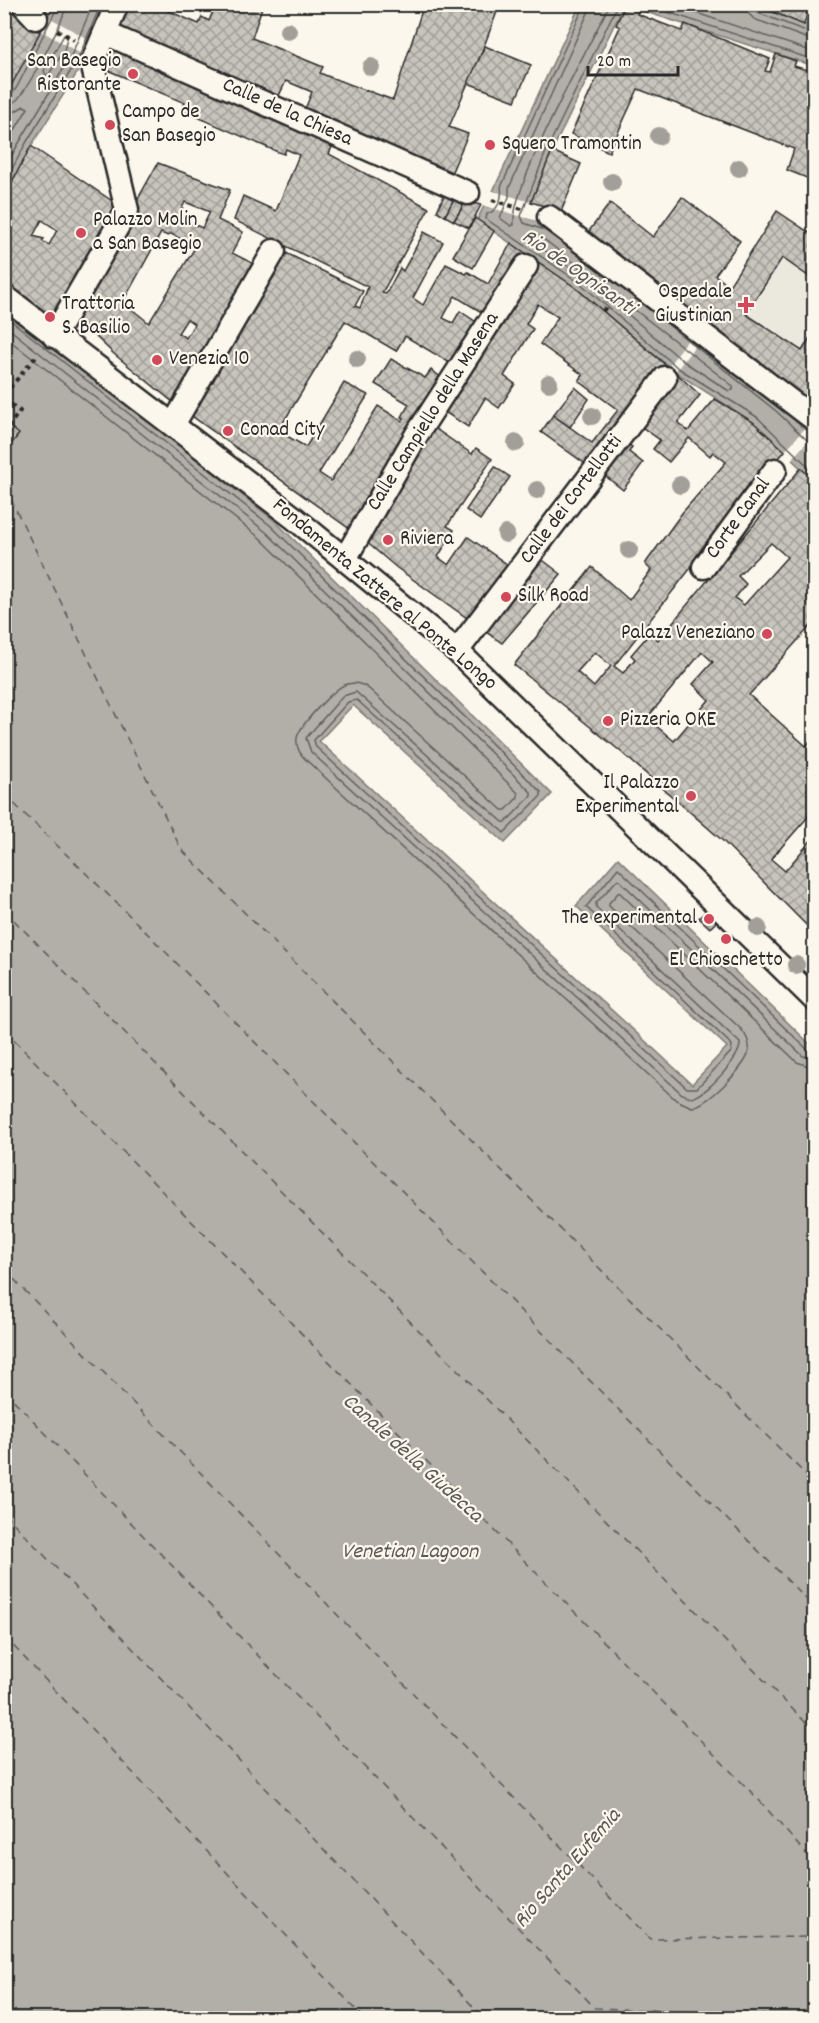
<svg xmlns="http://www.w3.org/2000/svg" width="819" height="2023" viewBox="0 0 819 2023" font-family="Dekko,sans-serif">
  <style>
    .built { fill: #ebe8de }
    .water { fill: #b1afa7; stroke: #7b7a75; stroke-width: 1.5 }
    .pier { fill: #fbf7ec }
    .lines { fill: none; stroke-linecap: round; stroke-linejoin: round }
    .shore { stroke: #61605d; stroke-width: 1.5 }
    .ferry { stroke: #5a5956; stroke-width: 1.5; stroke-dasharray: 8 6; stroke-linecap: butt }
    .building { fill: url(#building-cross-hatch); stroke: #2b2b2b; stroke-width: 1.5; fill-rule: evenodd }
    .pedestrian-casing { stroke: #2b2b2b; stroke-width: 27 }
    .path { stroke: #2b2b2b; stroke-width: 4; stroke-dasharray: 4.5 4.5; stroke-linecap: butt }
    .pedestrian { stroke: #fbf7ec; stroke-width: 22 }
    .tree { fill: #a19f98 }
    .poi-dot { fill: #d1495b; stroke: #fbf7ec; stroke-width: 2 }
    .labels { text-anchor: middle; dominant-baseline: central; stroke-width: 4.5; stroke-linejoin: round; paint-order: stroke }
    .poi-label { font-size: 21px; fill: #2b2b2b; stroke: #fbf7ec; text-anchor: start }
    .street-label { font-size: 21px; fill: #2b2b2b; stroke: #fbf7ec }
    .water-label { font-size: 22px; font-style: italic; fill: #5a5956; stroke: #fbf7ec }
  </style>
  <defs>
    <pattern id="building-cross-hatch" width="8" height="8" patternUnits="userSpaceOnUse" patternTransform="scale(1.5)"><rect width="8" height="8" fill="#c7c4bc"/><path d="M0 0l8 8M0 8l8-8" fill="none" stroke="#a29f99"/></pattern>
  </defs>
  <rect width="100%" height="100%" fill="#fbf7ec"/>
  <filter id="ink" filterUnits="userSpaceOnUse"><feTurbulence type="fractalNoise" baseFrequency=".0167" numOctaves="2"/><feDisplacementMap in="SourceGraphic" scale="12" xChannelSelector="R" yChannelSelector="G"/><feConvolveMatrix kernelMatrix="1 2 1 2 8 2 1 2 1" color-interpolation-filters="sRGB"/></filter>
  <g filter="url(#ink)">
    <path class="built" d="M682 197 740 241 715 275 729 286 777 211 814 236V403L707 328 586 235 610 203 654 237Z"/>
    <g class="water">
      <path d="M54 5H108L84 62 31 146 5 197V94Z"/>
      <path d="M580 5H754L814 28V66L624 5 552 151 527 218 547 224 780 406 814 439V481L753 422 675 372 576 288 477 220 484 206 490 207 496 192 493 191Z"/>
      <path d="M4 308 275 521 552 794 505 843 353 705 319 741 692 1084 727 1047 576 906 618 858 814 1048V2018H5Z"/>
    </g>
    <g class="pier">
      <path d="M45 15 95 43 88 58 38 29Z"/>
      <path d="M490 190 534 203 530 216 548 221 547 224 481 205 488 204 493 194Z"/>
      <path d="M693 333 700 339 673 375 666 369Z"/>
      <path d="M806 427 814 434 790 461 783 453Z"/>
    </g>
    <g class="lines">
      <g class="shore">
        <path d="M585 4 501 187C503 198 498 211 487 214L486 219 580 283 678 368 757 417 814 472"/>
        <path d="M592 4 509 188V197L500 218 511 226 514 225C509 190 590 44 610 4"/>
        <path d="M643 4 814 60"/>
        <path d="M669 4 814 52"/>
        <path d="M747 4 748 13 754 19 814 41"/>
        <path d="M754 6 758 13 814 34"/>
        <path d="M68 34 64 51 49 74 46 75 44 71 64 35Z"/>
        <path d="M4 97 11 95 17 87 59 4"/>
        <path d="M4 104C10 104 13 103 17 100 28 88 66 18 66 4"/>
        <path d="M4 113 14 112 24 106 28 108 4 148"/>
        <path d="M4 168 71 56 93 4"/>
        <path d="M4 184 26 143 78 59 101 4"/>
        <path d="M531 234 541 237 733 386V390L729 391 683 361 584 277 528 239V235Z"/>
        <path d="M564 244 544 230 524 223 521 216 547 149 618 4"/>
        <path d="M646 307 776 411 808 441 814 443"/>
        <path d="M4 315 271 526 541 792V796L504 833 357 700 348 702 314 740 316 747 687 1088H697L731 1052 732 1045 586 907 618 868 808 1050 814 1052"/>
        <path d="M4 325 266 532 531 792V796L506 822H503L356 692 343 696 306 738 311 752 682 1094 692 1098C706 1095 741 1057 740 1043L596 907V903L618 879 803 1056 814 1059"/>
        <path d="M4 336 260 538 518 793V797L506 810H502L369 689C363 684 356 682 347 684 335 687 299 726 297 738 296 746 299 753 305 759L676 1100 692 1107C707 1105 746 1067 749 1051 750 1043 747 1036 741 1029L609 906V903L619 892 797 1062 814 1068"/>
      </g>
      <g class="ferry">
        <path d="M4 485 181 849 814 1483"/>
        <path d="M4 794 128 914 814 1607"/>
        <path d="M4 910 814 1731"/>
        <path d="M4 1030 759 1800 814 1863"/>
        <path d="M4 1269 650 1939 814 1937"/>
        <path d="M4 1390 595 2008 814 2017"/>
        <path d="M4 1513 484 2018"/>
        <path d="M4 1636 364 2018"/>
      </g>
    </g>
    <g class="building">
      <path d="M128 4H161L159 7 199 24 202 17 209 21 216 4H263L252 38 323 67 320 73 327 76 393 100 424 4H500L470 83H468L449 127 468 134 450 176 303 114 312 92 286 81 276 102 115 33Z"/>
      <path d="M754 4H810L804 25Z"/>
      <path d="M4 5 40 32 12 84 4 78Z"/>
      <path d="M625 5 639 10 637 14 682 31 685 24 770 59 765 71 770 72 776 54 796 61 794 66 814 72V181L787 170 794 149 638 89 609 152 571 134 620 27 616 25Z"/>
      <path d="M110 41 336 138 329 154 429 208 382 293 386 294 400 268 403 271 424 232 443 242 413 298 423 305 446 264 466 274 468 272 488 284 511 243 528 255 488 316 455 296 443 318 453 323 460 311 482 326 455 366 405 336 396 351 345 321 278 431 306 447 344 383 368 395 319 473 331 481 378 406 402 421 404 418 402 417 409 404 375 384 391 359 425 378 431 370 459 390 534 259 576 288 668 367 591 468 541 432 553 415 592 443 618 410 579 381 583 375 540 344 558 317 538 304 526 324 533 329 504 376 515 384 499 408 485 398 468 427 440 409 430 425 472 454 476 448 492 459 447 526 454 530 438 557 449 565 468 537 514 569 474 623 397 568 358 535 182 409 278 249 363 291 355 306 360 308 368 287 234 220 243 196 276 211 299 155 286 149 284 154 278 152 181 110 185 103 98 66Z"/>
      <path d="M485 46 531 65 515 101 468 83Z"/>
      <path d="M31 146 121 207 55 323 4 288V197ZM42 220 57 230 49 245 42 241 44 239 33 236Z"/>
      <path d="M552 151 581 164 560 214 551 208 531 202Z"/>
      <path d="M158 163 230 190 218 220 243 232 232 253 260 267 179 407 114 354 73 315ZM185 202 210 212 202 228 178 217ZM161 233 168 236 169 233 196 246 149 323 123 302ZM187 319 194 324 186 338 178 333Z"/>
      <path d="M445 193 455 197 445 216 437 211Z"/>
      <path d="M455 197 466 201 454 221 445 216Z"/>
      <path d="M682 197 740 241 715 275 729 286 777 211 814 236V280L782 258 746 314 802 351 814 331V403L707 328 586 235 610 203 653 237Z"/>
      <path d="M466 201 481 205 469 228 454 221Z"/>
      <path d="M475 218 494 231 473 268 453 256Z"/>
      <path d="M675 372 700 395 678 423 688 431 715 399 753 422 785 451 755 486 614 666 623 673 635 659 631 655 650 633 658 640 801 468 814 481V622L749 695 806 746 814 736V810L771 859 785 871 814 837V933L723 841 620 751 514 665 592 567 629 600 651 570 645 564 682 513 726 462 713 452 710 456 689 438 669 462 653 449 660 440 636 423ZM771 543 787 557 744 605 735 598 746 584 738 576ZM595 652 611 666 594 687 577 672ZM702 652 713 662 693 684 709 700 674 741 647 718Z"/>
      <path d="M575 387 589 399 570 427 553 415Z"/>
      <path d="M4 422 19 434 5 452 4 451Z"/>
      <path d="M622 440 632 447 629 452 643 463 623 490 599 471Z"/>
      <path d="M495 467 510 477 480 520 466 510Z"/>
      <path d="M535 554 561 574 502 643 476 625Z"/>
      <path d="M708 909 719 919 710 928 699 918Z"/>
    </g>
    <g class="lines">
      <g class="pedestrian-casing">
        <g id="pedestrian">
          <path d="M23 4 36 18"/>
          <path d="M105 33 468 193"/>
          <path d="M549 217 814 419"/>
          <path d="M4 296 293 517 457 651 814 999"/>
          <path d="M54 336 127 210 92 63 117 4"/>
          <path d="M173 425 274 251"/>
          <path d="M345 559 417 434 526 266"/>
          <path d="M704 567 775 470"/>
          <path d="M457 651 665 378"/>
        </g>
      </g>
      <g class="path">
        <path d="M57 30 74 40"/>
        <path d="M492 200 525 210"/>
        <path d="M603 311 613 297"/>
        <path d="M4 395 38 354"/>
        <path d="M4 399 20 411 9 426 4 427"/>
      </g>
      <use href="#pedestrian" class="pedestrian"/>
    </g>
    <g class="tree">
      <circle cx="288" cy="31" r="9"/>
      <circle cx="371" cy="67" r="9"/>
      <circle cx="659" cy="136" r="9"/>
      <circle cx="739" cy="168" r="9"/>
      <circle cx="612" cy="182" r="9"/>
      <circle cx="357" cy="359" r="9"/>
      <circle cx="549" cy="383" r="9"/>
      <circle cx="592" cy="416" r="9"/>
      <circle cx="516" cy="443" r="9"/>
      <circle cx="680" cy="485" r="9"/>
      <circle cx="537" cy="490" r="9"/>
      <circle cx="506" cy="534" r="9"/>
      <circle cx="629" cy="550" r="9"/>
      <circle cx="758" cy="928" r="9"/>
      <circle cx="796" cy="965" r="9"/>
    </g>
  </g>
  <g class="poi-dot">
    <circle cx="133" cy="74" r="6"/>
    <circle cx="110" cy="125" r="6"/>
    <circle cx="490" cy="145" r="6"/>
    <circle cx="81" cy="233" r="6"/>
    <path d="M743 296h6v6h6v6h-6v6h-6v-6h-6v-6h6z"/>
    <circle cx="50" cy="317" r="6"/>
    <circle cx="157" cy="360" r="6"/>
    <circle cx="228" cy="431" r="6"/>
    <circle cx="388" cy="540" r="6"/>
    <circle cx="506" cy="597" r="6"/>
    <circle cx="767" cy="634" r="6"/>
    <circle cx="608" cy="721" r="6"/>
    <circle cx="691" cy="796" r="6"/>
    <circle cx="709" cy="919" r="6"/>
    <circle cx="726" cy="939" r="6"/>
  </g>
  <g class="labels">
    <g class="poi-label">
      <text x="121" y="62" text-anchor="end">San Basegio<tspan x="121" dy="24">Ristorante</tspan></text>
      <text x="122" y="113">Campo de<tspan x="122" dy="24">San Basegio</tspan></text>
      <text x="502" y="145">Squero Tramontin</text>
      <text x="93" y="221">Palazzo Molin<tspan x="93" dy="24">a San Basegio</tspan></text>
      <text x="732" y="293" text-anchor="end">Ospedale<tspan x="732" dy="24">Giustinian</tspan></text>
      <text x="62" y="305">Trattoria<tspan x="62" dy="24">S. Basilio</tspan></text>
      <text x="169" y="360">Venezia 10</text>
      <text x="240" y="431">Conad City</text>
      <text x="400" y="540">Riviera</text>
      <text x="518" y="597">Silk Road</text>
      <text x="755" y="634" text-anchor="end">Palazz Veneziano</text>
      <text x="620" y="721">Pizzeria OKE</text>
      <text x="679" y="784" text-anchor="end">Il Palazzo<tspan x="679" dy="24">Experimental</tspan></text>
      <text x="697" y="919" text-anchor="end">The experimental</text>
      <text x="726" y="961" text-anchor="middle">El Chioschetto</text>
    </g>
    <g class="street-label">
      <text transform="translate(287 113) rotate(24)">Calle de la Chiesa</text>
      <text transform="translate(434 412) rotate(-58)">Calle Campiello della Masena</text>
      <text transform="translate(572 500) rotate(-53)">Calle dei Cortellotti</text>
      <text transform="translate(739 519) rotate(-54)">Corte Canal</text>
      <text transform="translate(384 595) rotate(40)">Fondamenta Zattere al Ponte Longo</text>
    </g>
    <g class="water-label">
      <text transform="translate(578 273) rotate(35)">Rio de Ognisanti</text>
      <text transform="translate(412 1459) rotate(42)">Canale della Giudecca</text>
      <text x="410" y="1552">Venetian Lagoon</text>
      <text transform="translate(568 1869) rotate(-49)">Rio Santa Eufemia</text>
    </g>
  </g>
  <rect width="819" height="2023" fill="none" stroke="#fbf7ec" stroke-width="24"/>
  <rect x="12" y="12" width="795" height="1999" fill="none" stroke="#2b2b2b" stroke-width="2" filter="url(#ink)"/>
  <path d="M588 66v9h90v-9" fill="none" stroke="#2b2b2b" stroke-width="3"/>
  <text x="597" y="66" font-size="18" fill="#2b2b2b" stroke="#fbf7ec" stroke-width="4.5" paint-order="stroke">20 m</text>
</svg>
